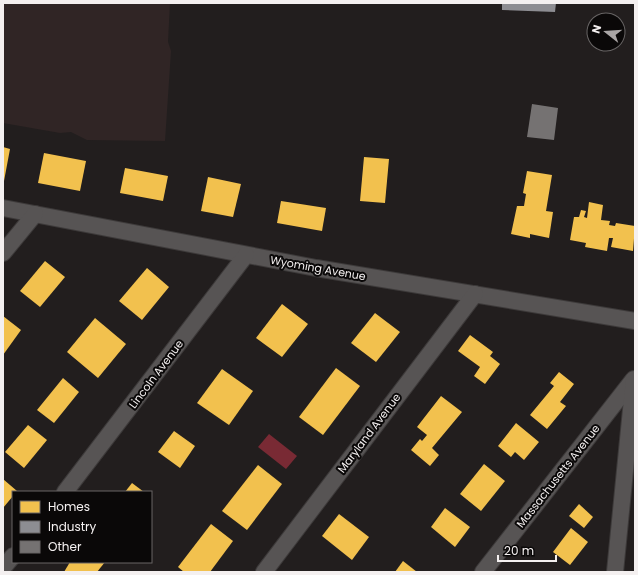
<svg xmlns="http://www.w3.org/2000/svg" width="638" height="575" viewBox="0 0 638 575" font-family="Poppins,sans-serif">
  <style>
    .built { fill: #302525 }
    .water { fill: #792a34 }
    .homes { fill: #f2c14e }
    .industry { fill: #8d8d92 }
    .building { fill: #757272 }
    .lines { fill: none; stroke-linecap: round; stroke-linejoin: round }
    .minor-casing { stroke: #3d3a3a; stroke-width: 18 }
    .minor { stroke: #575454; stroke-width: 16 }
    .labels { text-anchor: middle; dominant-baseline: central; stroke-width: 4; stroke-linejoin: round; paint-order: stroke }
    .street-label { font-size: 11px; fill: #f4f0f0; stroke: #0a0808 }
  </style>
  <rect width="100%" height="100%" fill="#221e1e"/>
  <path class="built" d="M3 3H170L168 42 171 51 165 141 87 140 71 132 60 133 3 123Z"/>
  <path class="water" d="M269 434 297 456 286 469 258 447Z"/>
  <g class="homes">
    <path d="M3 147 10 149 4 181H3Z"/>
    <path d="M44 153 86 161 80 191 38 183Z"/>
    <path d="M364 157 389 159 385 203 360 201Z"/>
    <path d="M125 168 168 176 163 201 120 193Z"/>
    <path d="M527 171 552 175 546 211 553 212 549 238 530 234V238L511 234 517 206H524L526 194 523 193Z"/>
    <path d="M208 177 241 184 233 217 201 211Z"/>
    <path d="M281 201 326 208 322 231 277 223Z"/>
    <path d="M589 202 603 205 601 220 610 221 609 225 615 226 616 223 635 226 633 251 611 247 613 238H609L607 251 585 247 586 243 570 240 574 217H579L581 210 586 211 584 217 587 218Z"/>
    <path d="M45 261 65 277 40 307 20 291Z"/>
    <path d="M147 268 169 287 142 320 119 301Z"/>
    <path d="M282 304 308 324 282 357 256 338Z"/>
    <path d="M375 313 400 332 376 362 351 343Z"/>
    <path d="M3 316 21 330 3 355Z"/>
    <path d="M95 318 126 344 98 378 67 352Z"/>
    <path d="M470 335 493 352 490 356 500 364 485 384 474 376 480 367 458 351Z"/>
    <path d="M336 368 360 386 323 435 299 417Z"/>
    <path d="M222 369 253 391 229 425 197 403Z"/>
    <path d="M559 372 574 384 560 402 566 406 547 429 530 415 554 386 550 383Z"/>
    <path d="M63 378 79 392 54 423 37 410Z"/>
    <path d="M441 396 462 412 432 448 439 455 430 466 411 450 420 439 422 441 427 435 417 427Z"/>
    <path d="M516 423 539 442 524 460 515 452 511 457 498 446Z"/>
    <path d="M28 425 47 440 24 468 5 452Z"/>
    <path d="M174 431 195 446 180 468 158 452Z"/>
    <path d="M484 464 505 481 481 511 460 494Z"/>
    <path d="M258 465 282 484 247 530 222 511Z"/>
    <path d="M3 479 17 491 13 492V496L3 508Z"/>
    <path d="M132 483 144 492H125Z"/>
    <path d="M579 504 593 517 584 528 569 516Z"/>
    <path d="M445 508 470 527 455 547 431 527Z"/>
    <path d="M339 514 369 537 352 560 322 536Z"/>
    <path d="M211 524 233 541 210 572H184L178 567Z"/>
    <path d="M571 528 588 542 570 565 553 552Z"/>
    <path d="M403 561 417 572H395Z"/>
    <path d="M70 562H105L97 572H64Z"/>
  </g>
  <path class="industry" d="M502 3H556L555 12 502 10Z"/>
  <path class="building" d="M532 104 558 108 554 140 527 137Z"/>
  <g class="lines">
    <g class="minor-casing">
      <g id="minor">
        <path d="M3 208 316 268 635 321"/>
        <path d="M3 253 35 214"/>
        <path d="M65 492 246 255"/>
        <path d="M3 568 13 556"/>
        <path d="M264 572 475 294"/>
        <path d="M483 572 633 380"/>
        <path d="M615 572 634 379"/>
      </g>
    </g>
    <use href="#minor" class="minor"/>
  </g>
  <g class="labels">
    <g class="street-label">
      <text transform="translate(318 268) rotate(10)">Wyoming Avenue</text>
      <text transform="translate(156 374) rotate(-53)">Lincoln Avenue</text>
      <text transform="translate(369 433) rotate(-53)">Maryland Avenue</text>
      <text transform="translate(558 476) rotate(-52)">Massachusetts Avenue</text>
    </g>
  </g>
  <rect width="638" height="575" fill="none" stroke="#f4f0f0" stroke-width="8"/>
  <rect x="12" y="491" width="140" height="72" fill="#0a0808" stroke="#686565"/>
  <rect x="20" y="501" width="20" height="12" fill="#f2c14e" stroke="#686565"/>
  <text x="48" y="511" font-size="12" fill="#f4f0f0">Homes</text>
  <rect x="20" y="521" width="20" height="12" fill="#8d8d92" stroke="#686565"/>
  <text x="48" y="531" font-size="12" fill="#f4f0f0">Industry</text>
  <rect x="20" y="541" width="20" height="12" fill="#757272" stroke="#686565"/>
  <text x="48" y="551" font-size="12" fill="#f4f0f0">Other</text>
  <g transform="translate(606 32) rotate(287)"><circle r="19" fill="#0a0808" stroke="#686565"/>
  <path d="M0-3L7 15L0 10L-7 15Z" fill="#aaa6a6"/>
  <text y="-6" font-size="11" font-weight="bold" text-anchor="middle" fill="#f4f0f0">N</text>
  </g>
  <path d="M498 555v6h58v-6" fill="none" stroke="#f4f0f0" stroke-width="2"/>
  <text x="504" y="555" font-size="12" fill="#f4f0f0" stroke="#0a0808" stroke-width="3" paint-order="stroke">20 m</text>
</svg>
